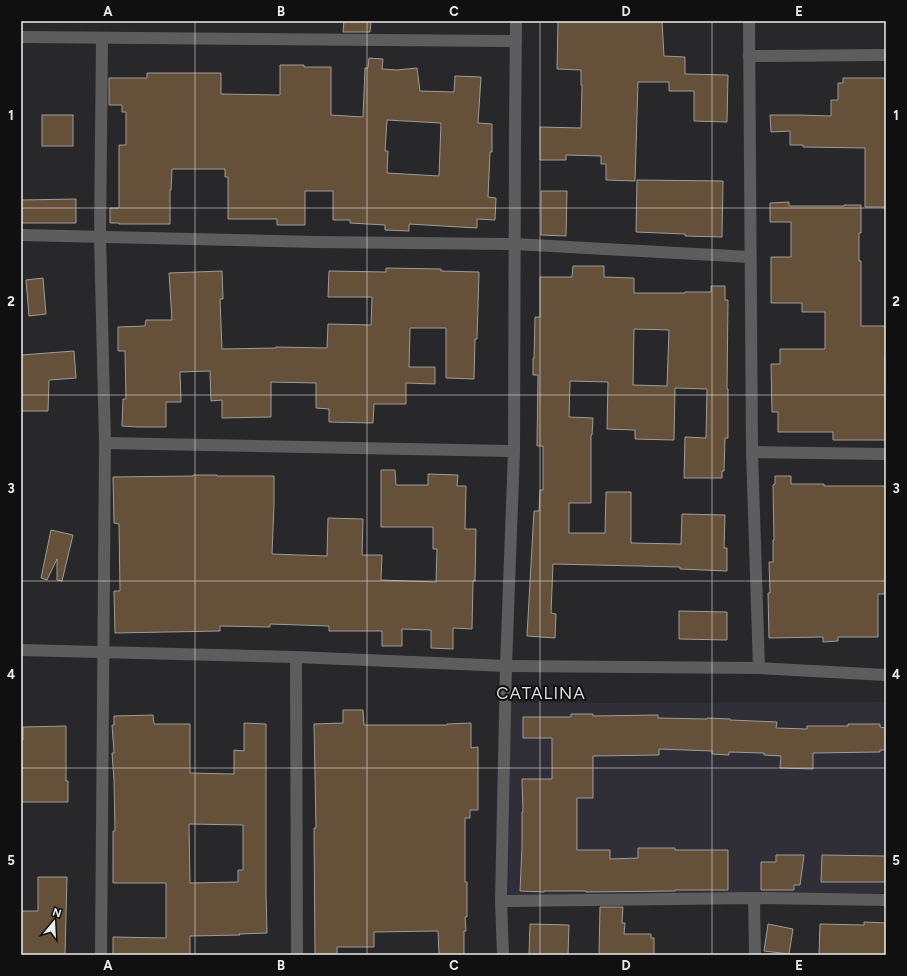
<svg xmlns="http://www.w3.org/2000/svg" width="907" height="976" viewBox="0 0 907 976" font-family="Figtree,sans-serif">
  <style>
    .built { fill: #302e36 }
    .building { fill: #65513a; stroke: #9e9c99; fill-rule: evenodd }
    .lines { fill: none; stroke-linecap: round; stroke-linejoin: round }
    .minor { stroke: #5e5d5d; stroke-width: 12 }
    .grid { fill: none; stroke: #ececed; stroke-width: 1; stroke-opacity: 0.55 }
    .labels { text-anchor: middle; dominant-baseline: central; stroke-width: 4; stroke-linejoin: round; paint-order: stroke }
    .quarter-label { font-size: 17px; letter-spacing: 1px; fill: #dddddf; stroke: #111011 }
    .neatline { fill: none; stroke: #ececed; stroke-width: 1.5 }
    .grid-label { font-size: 13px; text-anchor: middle; font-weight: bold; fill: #ececed }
  </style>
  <rect width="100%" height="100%" fill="#282729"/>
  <path class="built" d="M886 702V893L508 897 511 703Z"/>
  <g class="building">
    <path d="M344 21H371L370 32H343Z"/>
    <path d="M558 21H662L664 56 685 57V74L728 75 727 122 694 121V91H669V82H638L635 181 606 180V164H601V156L566 155V160H540V127L581 128 582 85H581V70L557 69Z"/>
    <path d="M369 58 383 59 382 69 397 70 417 68 420 91 454 92 455 76 481 77 478 123 492 124V152H490L488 197 496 198 495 220 477 219V228L409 224V231L385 230V225L350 223V220H333V191H305V225H277V219H228V177H225V169H172L171 190H170V224H119V223H110V208H119V145H126V112H122V105H109V78H147V73H221V94L280 95V65H304V67H331V115L363 117 365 68H368ZM387 120 441 123 439 176 387 173 388 151H385Z"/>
    <path d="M843 78H886V207H865V148L803 147V145H790V131L771 132 770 115H799L831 116V100H838V83H843Z"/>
    <rect x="42" y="115" width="31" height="31"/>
    <path d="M637 180 723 181 722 237 685 236V234L636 232Z"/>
    <path d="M541 191H567L566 236 541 235Z"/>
    <path d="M76 199V223H21V200Z"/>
    <path d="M789 202V206H844V205H861V233H859V261H861V326H886V355H885V385H886V440H833V432H778V412H772L771 364H780V349H825V312H802V303H771V257H791V222H770V203Z"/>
    <path d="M573 266H604V277L634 278V293H685V292H711V286H725V300H728L727 389H728V438H725L724 471H722V478H684L685 437 706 438 707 389 675 388 674 440 635 439V430L607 429 608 382 570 381 569 417 593 418 592 435H591V503H569V533H605L606 492H631V543L681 544 682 514 725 515 724 548H727V571L680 569V567L553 564 551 613 556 614 555 638 527 636 534 511H539L540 490H543V446H537L538 375H533V358H534L535 317H540V277H572ZM634 329 669 330 667 386 633 385Z"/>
    <path d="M386 268 441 269V271L479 272 477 339H475L474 379 446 378V328H410L409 367H435V384L406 383V404H374L373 423 329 422V409L316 408V383L271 382V417L222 418V400L211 401 210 371 180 372 181 402H166V427H138L122 426 123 399H126L125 351H118V327L145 326 146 320H172L169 273 222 271 223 299H220L222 349 276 348V347L327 348 328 324 371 325 372 297H328L329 271 386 272Z"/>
    <path d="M43 278 46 314 29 316 26 280Z"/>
    <path d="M74 351 76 378 49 380 48 411H21V355Z"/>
    <path d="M381 470H395L396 485H428V474L458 475 457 486H466L465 529H476L475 581H473L472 629 453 628V649L431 648V630L402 629V646H382V631H329V626L270 624V627L220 626V631L115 633 114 591H120L119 524 114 523 113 477 193 476V475H217V476H274V504L272 554 327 556 328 518 363 519 362 555H382L381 580 436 582 437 549H433V527H381Z"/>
    <path d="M775 476H791V484H824V486H886V594H878V637H838V641L823 642V637L769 638 768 593H770L769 562H773V540H774L773 485 775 484Z"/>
    <path d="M51 530 73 535 62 581 57 580V559L47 580 41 578Z"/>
    <path d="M679 611 727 612V640L679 639Z"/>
    <path d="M343 710H363L364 725H447V724L471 723V748L478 747V810H470V818H465V882H467V917H465L466 931H464V955H439L438 931 374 932V947H337V955H315L314 828H316L314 724 343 723Z"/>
    <path d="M571 714H593V716L658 715V718L707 719V718L730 719V720L777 722 776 728 807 729V726H848V724H880V727L886 728V750H880V752L813 753V769L780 768 781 756 764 755V753L729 752V755L712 754V751L659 749V755L593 756V798H577V850H610V859L638 858V848H675V850H728V890H675V891L586 892V891H544V892L520 891 522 847V812H523L522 779H552V738H523V717H571Z"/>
    <path d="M153 715 154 724H190V773L234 774V750L244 751V723L266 724V893L267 933 239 934 240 935 190 936V955H113V937L166 938V883H113V831H115L114 780 112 753H114L112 725H114V716ZM189 824 243 825V870H238V882L190 883Z"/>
    <path d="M66 726V781H68V802H21V740H23V727Z"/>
    <path d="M776 855H804L800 885H794V890H761V862H776Z"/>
    <path d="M822 855 886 856V882H821Z"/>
    <path d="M38 877H67L65 955H21V911H38Z"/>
    <path d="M600 907H623L622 923H625L624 934H651V938H654V955H599Z"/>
    <path d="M864 922 886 923V955H819L820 924 864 925Z"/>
    <path d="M530 924 569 925 568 955H529Z"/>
    <path d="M768 924 793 929 789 954 764 951Z"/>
  </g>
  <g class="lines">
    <g class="minor">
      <path d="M749 21 752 452 759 668"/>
      <path d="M21 37 516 41"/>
      <path d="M749 56 886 55"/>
      <path d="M21 235 316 242 515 244 750 257"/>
      <path d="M105 443 514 451"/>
      <path d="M752 452 886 454"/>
      <path d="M21 650 296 657 506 666 759 668 886 675"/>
      <path d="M296 657 297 955"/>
      <path d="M754 898 755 955"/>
      <path d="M501 901 754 898 886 900"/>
      <path d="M101 955 105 443 100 237 102 38"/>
      <path d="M503 955 501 901 506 666 514 451 515 134 516 21"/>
    </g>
  </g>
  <path class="grid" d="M195 21V955M367 21V955M540 21V955M712 21V955M21 208H886M21 395H886M21 581H886M21 768H886"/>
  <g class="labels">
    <g class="quarter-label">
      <text x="541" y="693">CATALINA</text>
    </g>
  </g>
  <rect width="907" height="976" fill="none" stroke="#111011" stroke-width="44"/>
  <g transform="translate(54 922) rotate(18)" stroke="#111011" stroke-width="3" paint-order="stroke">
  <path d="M0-3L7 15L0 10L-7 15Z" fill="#ececed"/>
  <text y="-6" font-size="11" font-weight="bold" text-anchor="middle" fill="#ececed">N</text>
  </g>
  <rect x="22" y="22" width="863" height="932" class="neatline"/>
  <g class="grid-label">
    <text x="108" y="16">A</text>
    <text x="281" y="16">B</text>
    <text x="454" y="16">C</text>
    <text x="626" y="16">D</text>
    <text x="799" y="16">E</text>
    <text x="11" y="120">1</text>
    <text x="896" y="120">1</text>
    <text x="11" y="306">2</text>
    <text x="896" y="306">2</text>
    <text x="11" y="493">3</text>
    <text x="896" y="493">3</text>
    <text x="11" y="679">4</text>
    <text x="896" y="679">4</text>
    <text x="11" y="865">5</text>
    <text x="896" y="865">5</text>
    <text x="108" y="970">A</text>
    <text x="281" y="970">B</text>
    <text x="454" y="970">C</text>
    <text x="626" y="970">D</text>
    <text x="799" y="970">E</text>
  </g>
</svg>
